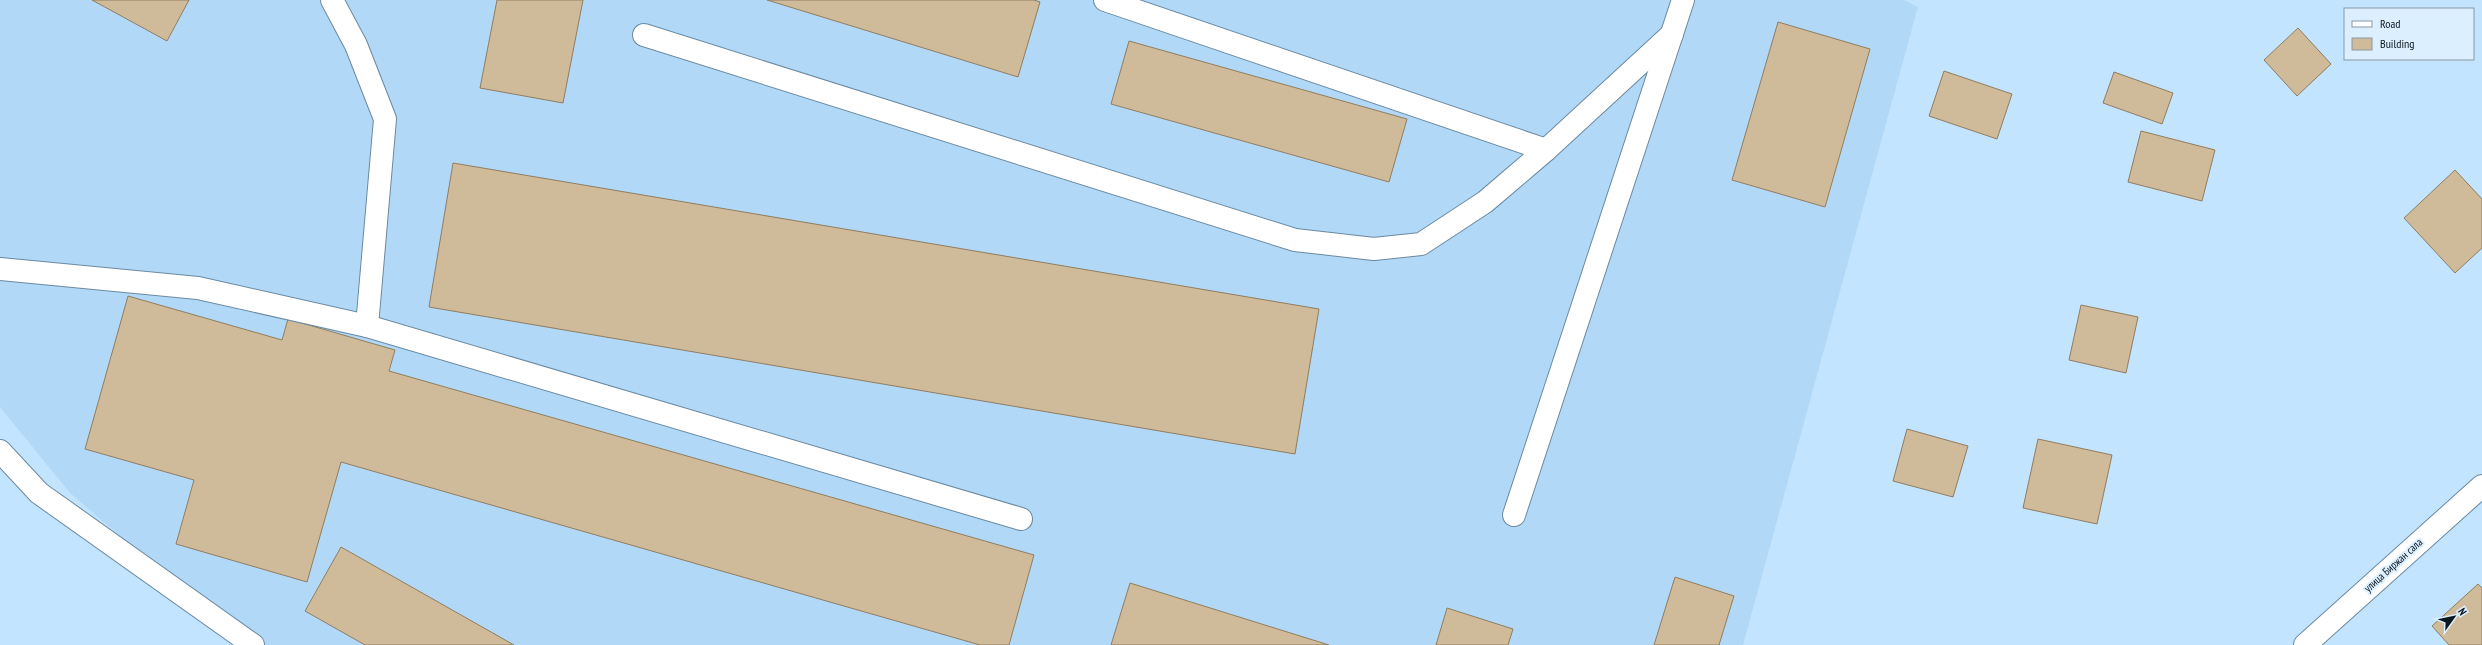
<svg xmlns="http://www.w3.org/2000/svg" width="2482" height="645" viewBox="0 0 2482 645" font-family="'PT Sans Narrow',sans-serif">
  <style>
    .built { fill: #b1d9f7 }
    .building { fill: #cfba9a; stroke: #917d5f }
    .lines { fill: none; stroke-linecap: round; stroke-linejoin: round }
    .minor-casing { stroke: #6b8aa1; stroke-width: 24 }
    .minor { stroke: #fff; stroke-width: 22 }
    .labels { text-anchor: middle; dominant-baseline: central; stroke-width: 4; stroke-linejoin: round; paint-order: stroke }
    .street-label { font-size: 11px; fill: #0b171f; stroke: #dcefff }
  </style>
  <rect width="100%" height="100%" fill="#c3e4fe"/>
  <path class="built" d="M0 0H1904L1918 7 1743 645H246L70 493 0 407Z"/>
  <g class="building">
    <path d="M92 0H189L167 41Z"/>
    <path d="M497 0H583L563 103 480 88Z"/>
    <path d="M767 0H1034L1040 2 1018 77Z"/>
    <path d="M1778 22 1870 49 1825 207 1732 180Z"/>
    <path d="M2298 28 2331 64 2297 96 2264 60Z"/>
    <path d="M1129 41 1407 119 1389 182 1111 104Z"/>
    <path d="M1944 71 2012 94 1997 139 1929 116Z"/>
    <path d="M2114 72 2173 93 2162 124 2103 103Z"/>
    <path d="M2141 131 2215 150 2202 201 2128 182Z"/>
    <path d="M453 163 1319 309 1295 454 429 307Z"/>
    <path d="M2455 170 2482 199V248L2455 273 2404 218Z"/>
    <path d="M128 296 282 340 288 319 395 350 389 371 1034 555 1009 645H980L341 462 307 582 176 544 194 480 85 449Z"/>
    <path d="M2081 305 2138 317 2126 373 2069 360Z"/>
    <path d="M1907 429 1968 446 1953 497 1893 481Z"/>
    <path d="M2038 439 2112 455 2097 524 2023 508Z"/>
    <path d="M341 547 514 645H365L305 611Z"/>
    <path d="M1675 577 1734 596 1719 645H1654Z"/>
    <path d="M1130 583 1329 645H1111Z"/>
    <path d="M2478 584 2482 588V645H2449L2432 626Z"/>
    <path d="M1447 608 1513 629 1508 645H1436Z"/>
  </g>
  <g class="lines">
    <g class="minor-casing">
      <g id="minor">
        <path d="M332 0 356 45 385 119 367 326"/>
        <path d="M1105 0 1546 150"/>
        <path d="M644 35 1295 240 1374 249 1421 244 1485 202 1546 150 1672 34"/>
        <path d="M0 269 198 288 367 326 1021 519"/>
        <path d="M0 451 39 493 253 645"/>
        <path d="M1514 515 1683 0"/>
        <path d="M2305 645 2482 486"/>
      </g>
    </g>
    <use href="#minor" class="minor"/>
  </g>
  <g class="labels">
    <g class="street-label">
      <text transform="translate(2393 565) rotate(-42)">улица Биржан сала</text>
    </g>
  </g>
  <rect x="2344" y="8" width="130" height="52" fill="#dcefff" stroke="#8899a5"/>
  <rect x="2352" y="21" width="20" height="6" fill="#ffffff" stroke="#8899a5"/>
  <text x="2380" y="28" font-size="12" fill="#0b171f">Road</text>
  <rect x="2352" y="38" width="20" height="12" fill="#cfba9a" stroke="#8899a5"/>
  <text x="2380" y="48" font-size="12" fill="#0b171f">Building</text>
  <g transform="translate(2454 617) rotate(57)" stroke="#dcefff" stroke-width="3" paint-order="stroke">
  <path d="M0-3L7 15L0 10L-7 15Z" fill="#0b171f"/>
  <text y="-6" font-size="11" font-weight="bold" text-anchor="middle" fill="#0b171f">N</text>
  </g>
</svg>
